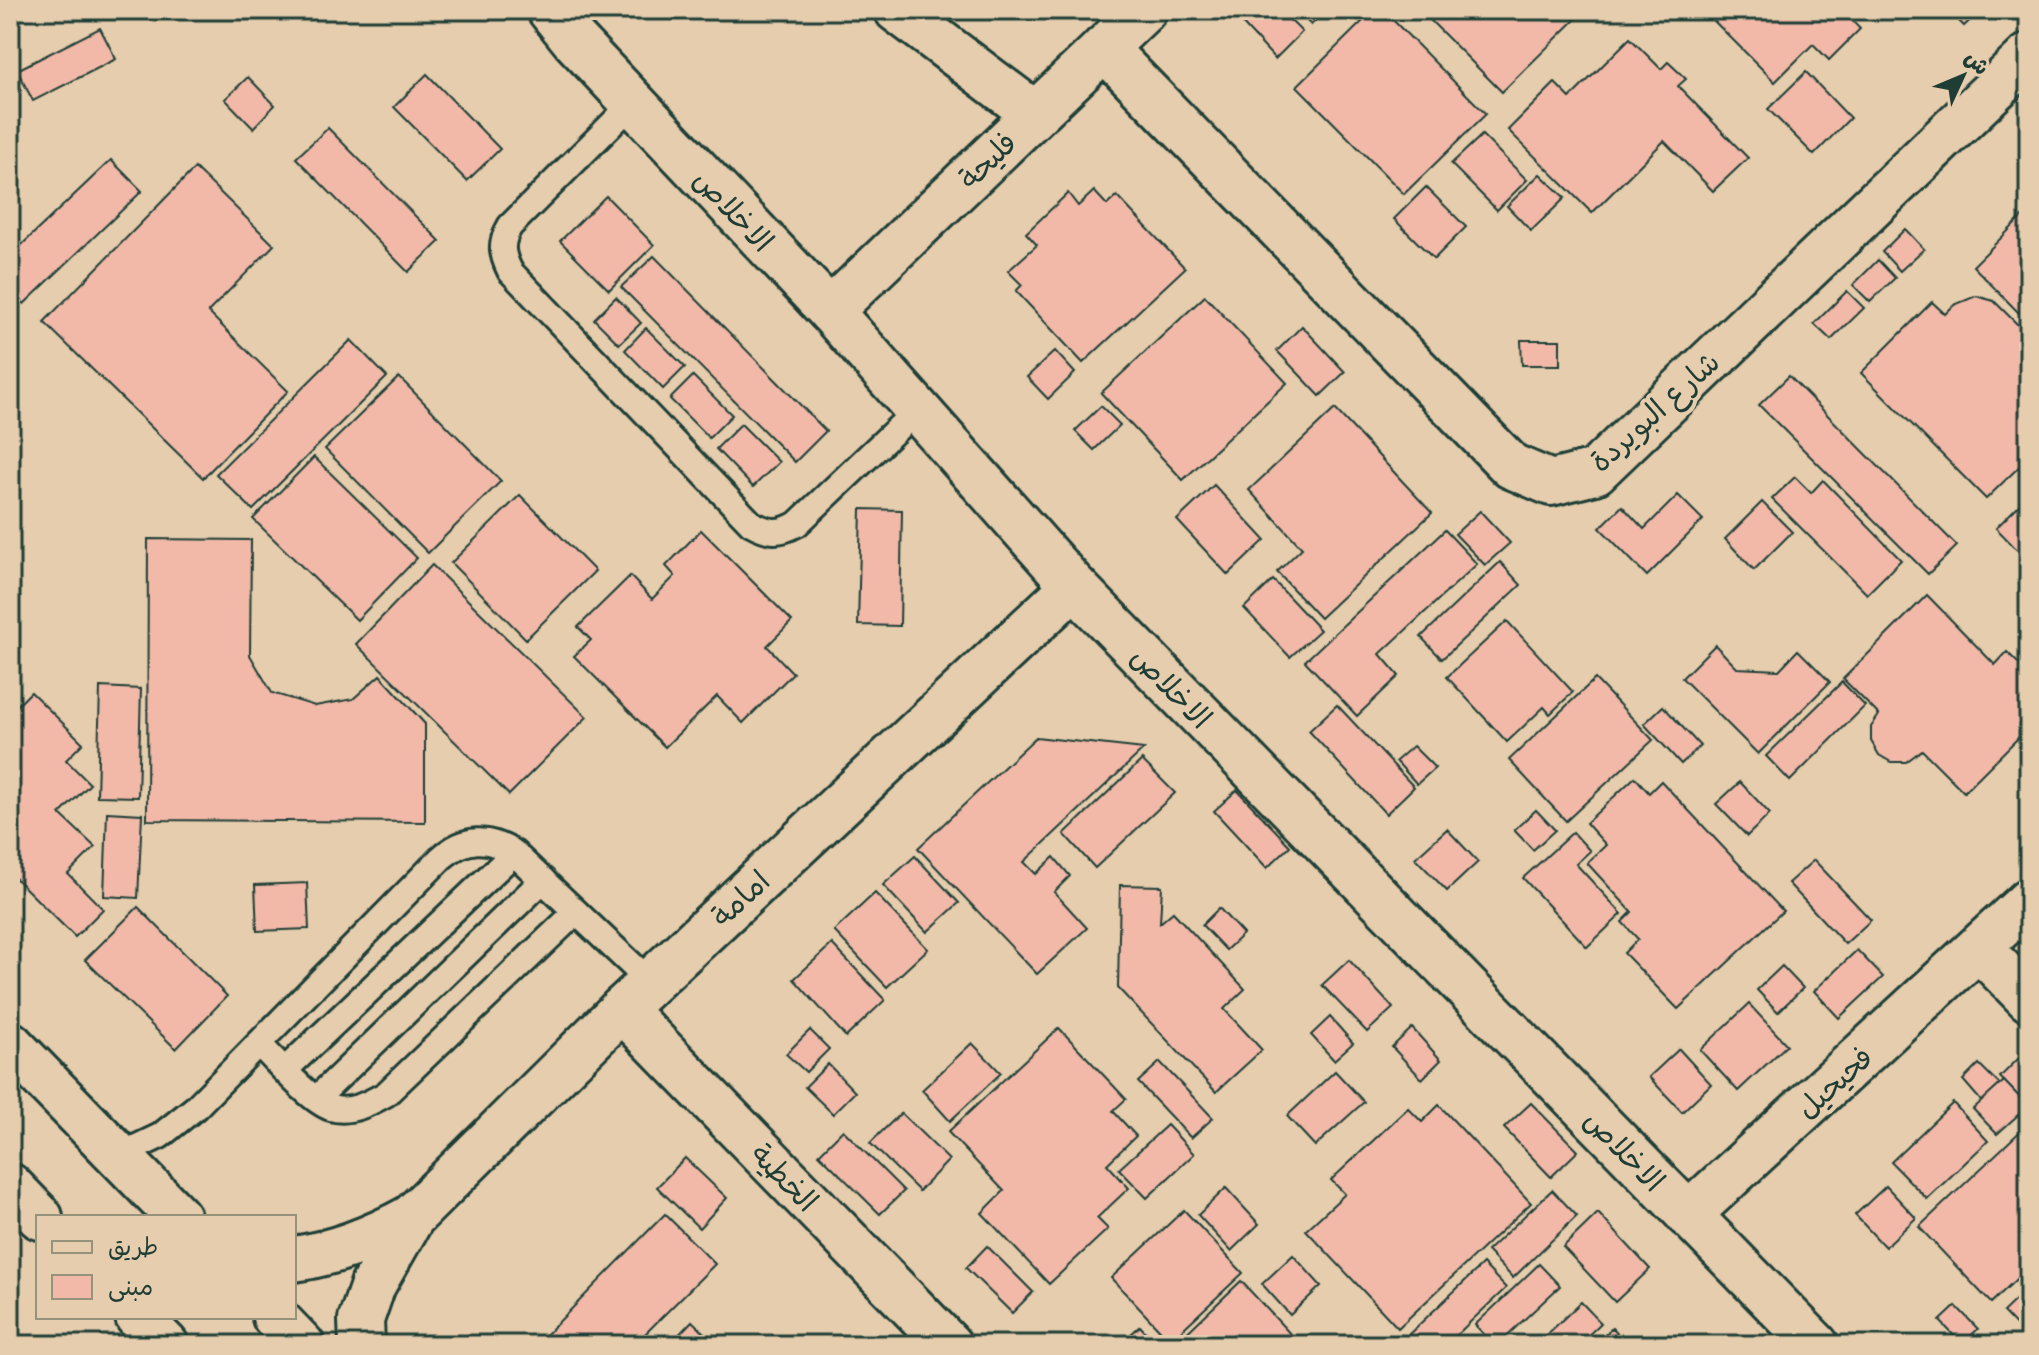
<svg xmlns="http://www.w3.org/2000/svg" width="2039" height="1355" viewBox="0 0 2039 1355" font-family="'Patrick Hand','Playpen Sans Arabic',sans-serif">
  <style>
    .building { fill: #f2b9a9; stroke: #1f3d34; stroke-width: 2 }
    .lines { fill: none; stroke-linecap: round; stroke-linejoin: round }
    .service-casing { stroke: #1f3d34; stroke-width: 30 }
    .minor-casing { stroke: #1f3d34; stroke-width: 50 }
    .tertiary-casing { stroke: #1f3d34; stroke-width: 50 }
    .service { stroke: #e6cdae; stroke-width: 24 }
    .minor { stroke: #e6cdae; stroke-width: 44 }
    .tertiary { stroke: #e6cdae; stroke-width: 44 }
    .labels { text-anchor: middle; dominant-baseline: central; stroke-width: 8; stroke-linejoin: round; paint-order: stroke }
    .street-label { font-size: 30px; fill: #1f3d34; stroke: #e6cdae }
  </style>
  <rect width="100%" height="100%" fill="#e6cdae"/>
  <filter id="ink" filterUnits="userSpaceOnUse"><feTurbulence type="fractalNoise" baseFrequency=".0125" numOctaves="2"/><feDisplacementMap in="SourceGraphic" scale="16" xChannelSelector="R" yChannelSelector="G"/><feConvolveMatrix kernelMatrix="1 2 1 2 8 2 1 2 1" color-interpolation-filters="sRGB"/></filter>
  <g filter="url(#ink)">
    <g class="building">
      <path d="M1252 10H1280L1302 32 1275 59 1240 21Z"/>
      <path d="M1296 10H1327L1311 25Z"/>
      <path d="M1374 10H1383L1486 114 1404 194 1297 86Z"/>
      <path d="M1420 10H1585L1502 92Z"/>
      <path d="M1703 10H1847L1844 12 1860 29 1829 60 1813 44 1775 82Z"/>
      <path d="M1948 10H1981L1964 26Z"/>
      <path d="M100 28 116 59 33 101 17 70Z"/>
      <path d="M1630 38 1661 69 1668 62 1686 79 1678 86 1748 158 1713 191 1664 141 1592 213 1508 130 1555 83 1570 98Z"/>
      <path d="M10 69 21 90 10 95Z"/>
      <path d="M1806 72 1850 118 1814 155 1768 109Z"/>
      <path d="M427 74 500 149 467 181 394 107Z"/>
      <path d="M248 77 275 105 253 128 225 99Z"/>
      <path d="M328 128 440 241 408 272 296 158Z"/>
      <path d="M1482 135 1527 180 1497 210 1451 164Z"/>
      <path d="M111 160 142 191 24 304 10 290V256Z"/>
      <path d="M195 168 274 245 208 312 288 391 203 478 44 322Z"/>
      <path d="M1540 174 1565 198 1531 231 1507 206Z"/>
      <path d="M1426 187 1466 227 1434 259 1394 219Z"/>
      <path d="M1094 191 1107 205 1117 196 1185 268 1083 363 1016 291 1022 285 1008 271 1037 245 1026 233 1068 193 1078 206Z"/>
      <path d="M606 196 654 245 609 290 560 241Z"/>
      <path d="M2027 212 2029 303 2019 313 1973 266Z"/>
      <path d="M1905 229 1924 249 1900 271 1882 252Z"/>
      <path d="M654 256 826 431 795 462 621 287Z"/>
      <path d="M1878 260 1895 278 1870 302 1853 285Z"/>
      <path d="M1847 291 1864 308 1831 340 1814 324Z"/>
      <path d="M1205 296 1287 383 1183 480 1101 393Z"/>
      <path d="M1976 296 1994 301 2029 336V457L1986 499 1861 373 1932 302 1945 314 1954 305Z"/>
      <path d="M616 297 641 323 619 344 594 319Z"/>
      <path d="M1302 326 1345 372 1320 396 1277 351Z"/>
      <path d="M646 328 685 367 663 389 625 350Z"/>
      <path d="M351 340 387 377 253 510 216 474Z"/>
      <path d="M1521 340H1560V365H1522Z"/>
      <path d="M1055 351 1075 373 1048 399 1027 377Z"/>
      <path d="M693 376 732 415 709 438 670 399Z"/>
      <path d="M1789 376 1957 546 1928 574 1759 405Z"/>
      <path d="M399 377 501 481 428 553 325 449Z"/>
      <path d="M1101 406 1120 425 1094 450 1075 431Z"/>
      <path d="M1335 409 1432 513 1320 618 1277 572 1302 548 1249 490Z"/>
      <path d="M741 424 779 462 753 487 716 449Z"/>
      <path d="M314 457 417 558 357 620 253 519Z"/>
      <path d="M1795 477 1811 493 1823 480 1901 560 1867 594 1772 499Z"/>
      <path d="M1214 485 1265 540 1228 575 1177 520Z"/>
      <path d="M520 495 595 571 526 639 451 563Z"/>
      <path d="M1678 495 1703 520 1647 576 1600 528 1622 506 1644 529Z"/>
      <path d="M2029 495V562L1996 528Z"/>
      <path d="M1762 502 1792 532 1754 570 1725 539Z"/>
      <path d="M861 509 902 510 900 626 858 625Z"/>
      <path d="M1480 511 1510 543 1485 565 1455 534Z"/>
      <path d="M701 530 792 621 767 646 793 673 743 723 717 696 665 747 574 656 591 640 578 627 630 576 652 599 675 576 666 566Z"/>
      <path d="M1445 530 1477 564 1380 654 1399 676 1357 716 1305 661Z"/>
      <path d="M148 539 251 540 250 655 272 693 315 706 353 699 380 675 425 724V822L147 820Z"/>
      <path d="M1500 562 1521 585 1442 659 1421 637Z"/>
      <path d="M432 565 587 717 509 795 356 644Z"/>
      <path d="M1273 580 1320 630 1290 657 1244 608Z"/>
      <path d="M1927 595 1995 665 2007 652 2029 674V727L1964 792 1922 750 1906 762H1891L1879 755 1871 741V727L1879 715 1843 679Z"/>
      <path d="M1507 621 1573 692 1550 714 1544 707 1507 742 1447 677Z"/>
      <path d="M1715 645 1737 668 1779 670 1798 650 1830 682 1758 754 1682 678Z"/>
      <path d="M1595 679 1653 740 1566 821 1509 760Z"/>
      <path d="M1842 682 1865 706 1790 781 1766 756Z"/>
      <path d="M100 687 141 689 138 797 97 796Z"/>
      <path d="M31 692 83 743 66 760 90 784 60 814 95 847 68 874 103 909 75 937 10 873V713Z"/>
      <path d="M1337 705 1414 787 1386 814 1309 731Z"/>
      <path d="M1663 706 1700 746 1681 764 1644 724Z"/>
      <path d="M1036 737 1144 749 1024 862 1036 874 1054 857 1070 876 1054 892 1087 928 1037 974 918 848Z"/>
      <path d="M1413 746 1435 768 1417 784 1396 761Z"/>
      <path d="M1142 760 1175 793 1095 868 1064 834Z"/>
      <path d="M1635 777 1649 793 1661 781 1783 911 1678 1009 1624 953 1638 939 1622 922 1632 912 1587 863 1606 845 1586 823Z"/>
      <path d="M1740 782 1770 814 1747 836 1716 804Z"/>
      <path d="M1237 790 1290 846 1267 868 1214 811Z"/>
      <path d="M1536 810 1555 830 1533 850 1514 830Z"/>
      <path d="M107 812 142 814 138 898 104 896Z"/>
      <path d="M1447 829 1478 862 1447 891 1415 858Z"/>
      <path d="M1573 832 1590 851 1576 864 1622 914 1587 947 1523 878Z"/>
      <path d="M915 856 959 903 927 932 883 885Z"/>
      <path d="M1814 860 1871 920 1845 944 1788 883Z"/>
      <path d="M307 883 309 929 257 931 255 885Z"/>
      <path d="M1120 885 1162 886 1160 923 1173 912 1245 989 1224 1009 1262 1050 1216 1092 1118 988Z"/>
      <path d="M875 893 928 949 887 987 834 931Z"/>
      <path d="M138 907 227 996 176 1049 85 960Z"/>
      <path d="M1219 908 1243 934 1226 950 1202 925Z"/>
      <path d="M832 944 885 1000 846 1037 794 979Z"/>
      <path d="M1857 950 1883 977 1839 1018 1814 991Z"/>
      <path d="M1349 960 1393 1008 1367 1032 1322 985Z"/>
      <path d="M1782 966 1803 988 1778 1012 1757 990Z"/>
      <path d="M1749 1004 1787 1045 1738 1091 1700 1050Z"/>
      <path d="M1330 1017 1353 1043 1334 1060 1311 1035Z"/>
      <path d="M1059 1028 1126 1099 1113 1111 1136 1136 1107 1164 1129 1188 1097 1218 1108 1229 1049 1284 982 1213 1004 1191 948 1132Z"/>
      <path d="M1412 1028 1441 1060 1422 1079 1392 1047Z"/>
      <path d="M810 1030 829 1049 806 1072 786 1054Z"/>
      <path d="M972 1043 1001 1073 950 1121 922 1090Z"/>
      <path d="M1679 1049 1711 1084 1682 1112 1649 1077Z"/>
      <path d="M2019 1058 2029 1069V1090L2020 1098 2000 1077Z"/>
      <path d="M1160 1062 1213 1118 1191 1138 1138 1082Z"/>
      <path d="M828 1064 855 1092 833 1114 805 1087Z"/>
      <path d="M1979 1064 2000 1085 1982 1102 1963 1080Z"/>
      <path d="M1335 1071 1364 1102 1315 1146 1287 1116Z"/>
      <path d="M2004 1081 2028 1106 1997 1134 1973 1109Z"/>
      <path d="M1531 1103 1578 1151 1551 1177 1504 1128Z"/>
      <path d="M1953 1103 1988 1141 1927 1199 1891 1162Z"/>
      <path d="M1439 1105 1531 1203 1398 1328 1306 1230 1345 1194 1331 1180 1408 1108 1422 1122Z"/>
      <path d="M901 1113 949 1160 919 1191 870 1143Z"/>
      <path d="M2029 1123V1267L1991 1303 1919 1227Z"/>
      <path d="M1167 1125 1194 1154 1147 1198 1119 1169Z"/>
      <path d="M843 1130 904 1191 880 1214 819 1154Z"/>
      <path d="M685 1158 727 1198 699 1228 657 1187Z"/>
      <path d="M1886 1186 1916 1218 1885 1247 1855 1215Z"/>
      <path d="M1226 1188 1259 1224 1231 1251 1198 1215Z"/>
      <path d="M1552 1190 1577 1216 1513 1278 1487 1251Z"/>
      <path d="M1184 1210 1243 1273 1170 1341 1111 1278Z"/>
      <path d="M1598 1213 1650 1269 1615 1302 1563 1247Z"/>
      <path d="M665 1214 715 1264 634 1345H536Z"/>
      <path d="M987 1246 1033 1292 1012 1313 966 1268Z"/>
      <path d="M1293 1255 1321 1286 1290 1315 1262 1284Z"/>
      <path d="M1483 1264 1506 1288 1446 1345H1416L1407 1336Z"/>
      <path d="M1539 1264 1560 1286 1497 1345H1494L1475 1325Z"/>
      <path d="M1241 1281 1294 1338 1287 1345H1178L1176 1343Z"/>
      <path d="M2029 1287V1339L2003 1312Z"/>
      <path d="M1581 1302 1601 1323 1578 1345H1536Z"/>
      <path d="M1956 1306 1978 1329 1962 1344 1940 1321Z"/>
      <path d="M692 1321 717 1345H669Z"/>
      <path d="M1140 1326 1157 1345H1119Z"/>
      <path d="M1612 1328 1628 1345H1595Z"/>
    </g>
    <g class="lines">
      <g class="service-casing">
        <g id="service">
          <path d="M633 103 510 226C500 243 501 253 510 271L751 523C769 533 779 534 797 524L918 409"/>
          <path d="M259 1044C275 1060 310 1101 331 1108 350 1114 370 1103 386 1094L576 912"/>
          <path d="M285 1070 514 853"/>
          <path d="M316 1099 543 880"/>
          <path d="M118 1156 160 1136 195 1108 441 858C465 837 487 836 514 853L650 982"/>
        </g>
      </g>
      <g class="minor-casing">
        <g id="minor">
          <path d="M550 10 574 40 830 311 1074 586 1816 1345"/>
          <path d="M897 10 1035 114"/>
          <path d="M1104 48 1511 466 1551 483 1595 472 2029 56"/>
          <path d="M830 311 1144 10"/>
          <path d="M1980 949 2029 999"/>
          <path d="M622 1009 949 1345"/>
          <path d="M1688 1215 2029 901"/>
          <path d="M294 1259C337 1253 374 1238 412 1217"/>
          <path d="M362 1345 361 1320 373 1285 412 1217 622 1009 1074 586"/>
        </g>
      </g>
      <g class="tertiary-casing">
        <g id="tertiary">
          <path d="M10 1044 178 1217"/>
          <path d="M10 1186 40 1217"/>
          <path d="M138 1317 166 1345"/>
          <path d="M275 1317 302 1345"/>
        </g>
      </g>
      <use href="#service" class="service"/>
      <use href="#minor" class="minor"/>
      <use href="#tertiary" class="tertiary"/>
    </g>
  </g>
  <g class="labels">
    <g class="street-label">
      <text transform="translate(987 160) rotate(-44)">فليحة</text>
      <text transform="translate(734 210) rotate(47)">الاخلاص</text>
      <text transform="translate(1654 411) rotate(-42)">شارع البويردة</text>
      <text transform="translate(1172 687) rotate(46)">الاخلاص</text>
      <text transform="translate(740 898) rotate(-43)">امامة</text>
      <text transform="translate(1834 1082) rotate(-42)">فحيحيل</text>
      <text transform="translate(1625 1150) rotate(46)">الاخلاص</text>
      <text transform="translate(785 1177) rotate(46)">الخطية</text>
    </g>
  </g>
  <rect width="2039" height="1355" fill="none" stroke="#e6cdae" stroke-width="40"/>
  <rect x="20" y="20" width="1999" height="1315" fill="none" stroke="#1f3d34" stroke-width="3" filter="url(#ink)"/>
  <rect x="36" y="1215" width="260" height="104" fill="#e6cdae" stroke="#96937d" stroke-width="2"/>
  <rect x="52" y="1241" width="40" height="12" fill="#e6cdae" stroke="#96937d" stroke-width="2"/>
  <text x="108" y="1255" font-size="24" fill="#1f3d34">طريق</text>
  <rect x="52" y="1275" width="40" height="24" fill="#f2b9a9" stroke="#96937d" stroke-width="2"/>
  <text x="108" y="1295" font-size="24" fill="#1f3d34">مبنى</text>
  <g transform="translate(1963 76) rotate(46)" stroke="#e6cdae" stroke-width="6" paint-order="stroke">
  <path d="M0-6L14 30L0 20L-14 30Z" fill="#1f3d34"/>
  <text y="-12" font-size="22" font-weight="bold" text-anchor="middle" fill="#1f3d34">ش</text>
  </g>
</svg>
